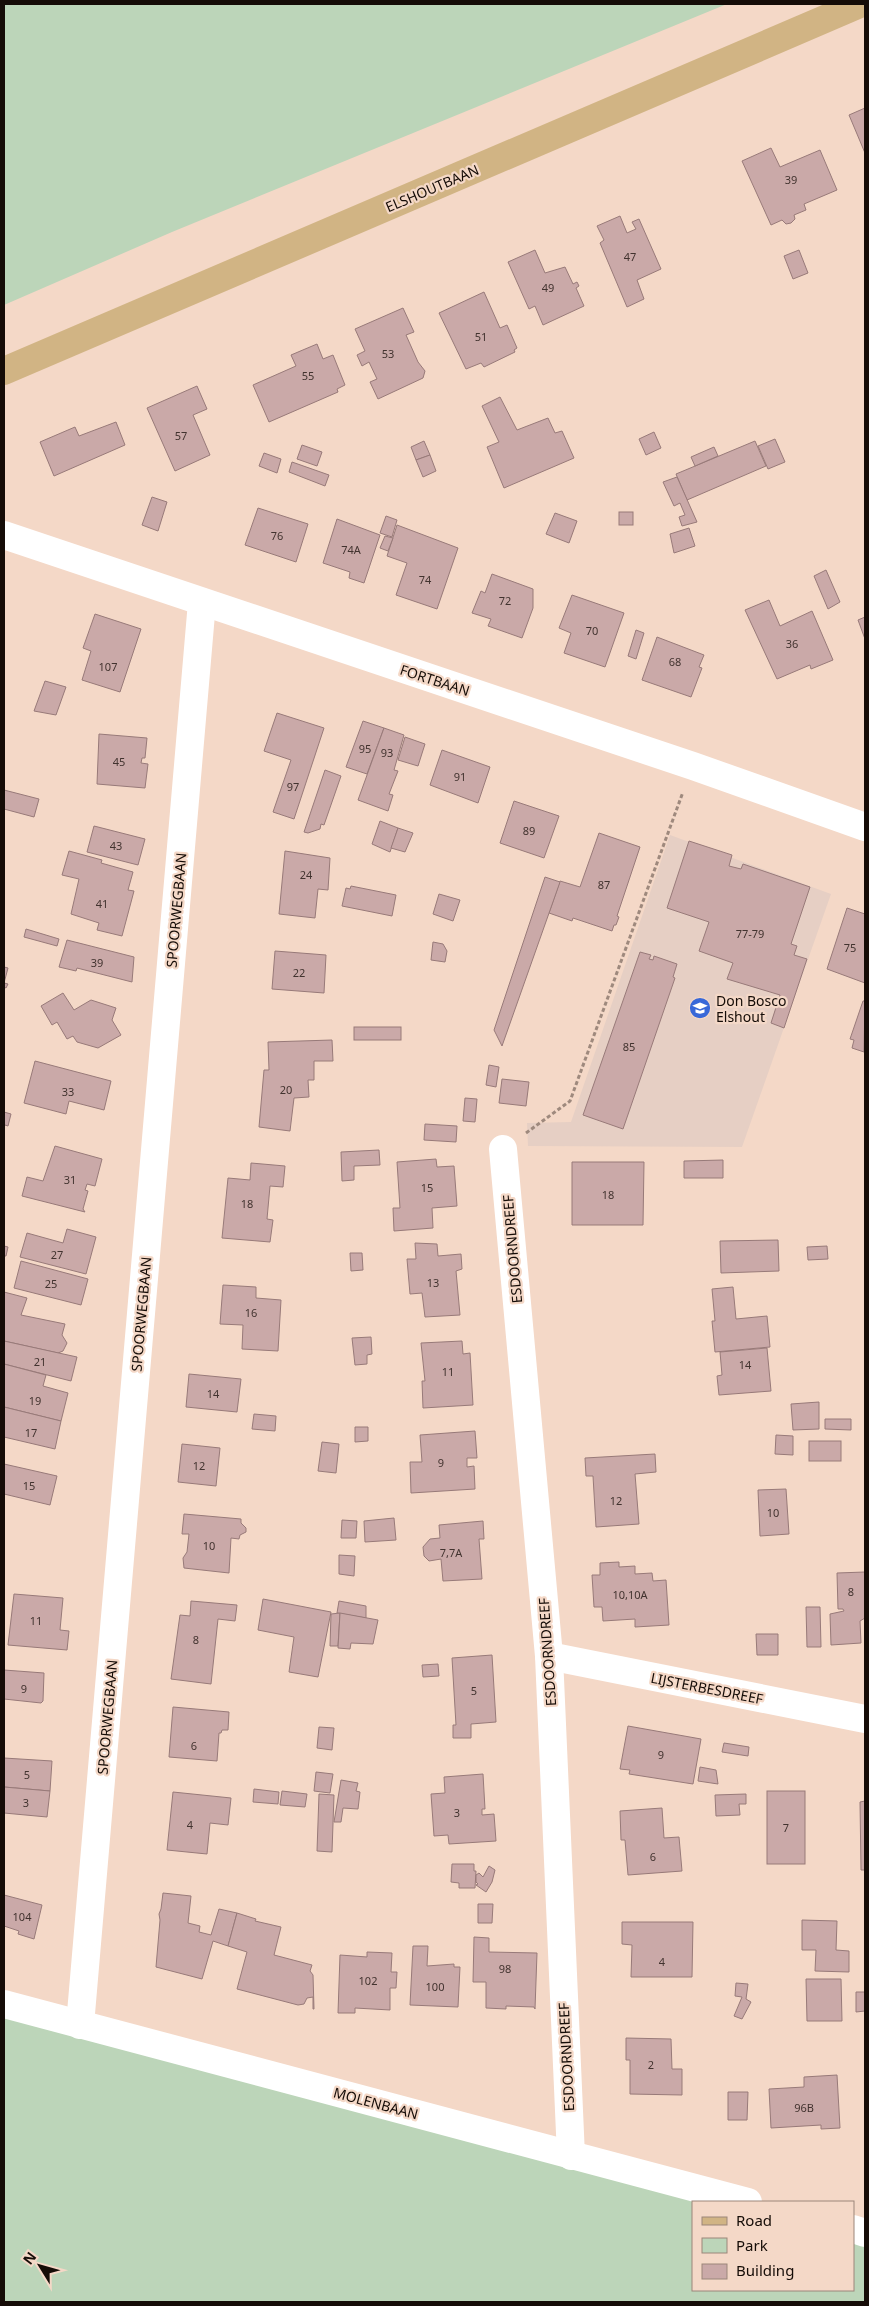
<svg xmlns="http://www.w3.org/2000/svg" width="869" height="2306" viewBox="0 0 869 2306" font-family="'Noto Sans',sans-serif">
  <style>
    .education { fill: #e6cfc4 }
    .green { fill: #bcd5b9 }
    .building { fill: #caa9a8; stroke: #987a79 }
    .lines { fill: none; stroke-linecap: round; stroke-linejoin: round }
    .path { stroke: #9e897d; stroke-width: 3; stroke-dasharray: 4 2.5; stroke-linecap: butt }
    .minor { stroke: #fff; stroke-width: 28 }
    .major { stroke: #d1b484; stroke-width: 28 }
    .labels { text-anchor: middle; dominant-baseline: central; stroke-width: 4.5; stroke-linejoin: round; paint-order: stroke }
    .number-label { font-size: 11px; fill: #42332f }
    .street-label { font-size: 14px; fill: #150c07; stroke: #f4d8c7 }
    .poi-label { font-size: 14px; fill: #150c07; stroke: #f4d8c7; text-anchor: start }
  </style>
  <rect width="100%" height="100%" fill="#f4d8c7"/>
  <path class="education" d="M670 835 831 894 742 1147 528 1146 527 1123 571 1122Z"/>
  <g class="green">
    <path d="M4 4H727L172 232 4 305Z"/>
    <path d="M4 2014 753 2202H693V2290H853V2227L865 2230V2302H4Z"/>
  </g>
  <g class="building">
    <path d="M865 108V153L849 115Z"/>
    <path d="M771 148 780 167 820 150 837 190 804 204 806 210 794 215 795 219 791 223 786 224 782 220 771 225 742 161Z"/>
    <path d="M620 216 627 233 636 229 632 222 639 219 661 269 637 280 644 299 627 307 600 243 604 240 597 226Z"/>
    <path d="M535 250 545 273 565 267 573 284 577 282 579 286 576 288 584 306 543 325 535 306 529 309 508 262Z"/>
    <path d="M799 250 808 273 793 279 784 256Z"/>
    <path d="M484 292 500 328 507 325 517 348 514 350 515 352 484 367 481 363 466 369 439 313Z"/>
    <path d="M403 308 414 332 406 335 418 362 425 371 423 378 378 399 370 382 377 379 369 362 362 366 357 355 365 351 355 329Z"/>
    <path d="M317 344 323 359 333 355 345 385 337 389 338 392 269 422 253 385 296 366 291 355Z"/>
    <path d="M197 386 207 409 193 415 210 455 175 471 147 408Z"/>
    <path d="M500 397 517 430 548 418 555 433 562 431 574 458 504 488 487 447 499 442 482 406Z"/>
    <path d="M116 422 125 445 54 476 40 442 75 427 79 436Z"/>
    <path d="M654 432 661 448 646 455 639 439Z"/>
    <path d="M775 439 785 462 768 469 758 446Z"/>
    <path d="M424 441 430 455 416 460 411 447Z"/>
    <path d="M755 441 766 466 687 500 676 474Z"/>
    <path d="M302 445 322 452 317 466 297 459Z"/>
    <path d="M714 447 718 456 695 466 691 457Z"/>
    <path d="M264 453 281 459 277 473 259 466Z"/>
    <path d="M430 455 436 471 423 477 416 460Z"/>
    <path d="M292 462 329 475 325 486 289 472Z"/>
    <path d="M677 477 697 522 682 526 679 517 685 515 680 503 674 506 663 482Z"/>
    <path d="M152 497 167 502 158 531 142 525Z"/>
    <path d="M258 508 308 524 296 562 245 545Z"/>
    <rect x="619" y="512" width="14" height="13"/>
    <path d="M555 513 577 521 569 543 546 534Z"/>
    <path d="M386 516 397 520 392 537 380 533Z"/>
    <path d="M337 519 380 535 364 583 349 578 350 572 323 563Z"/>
    <path d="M397 525 458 548 437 609 396 595 407 563 387 556Z"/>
    <path d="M689 528 695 546 674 553 670 534Z"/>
    <path d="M385 536 393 538 388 551 380 548Z"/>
    <path d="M826 570 840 602 828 609 814 576Z"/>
    <path d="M492 574 533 589V608L522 638 488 626 491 619 472 613 481 591 485 593Z"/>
    <path d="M572 595 624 613 605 667 564 653 571 633 559 628Z"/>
    <path d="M769 600 780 626 812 611 833 660 811 669 810 665 777 679 745 610Z"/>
    <path d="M95 614 141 629 120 692 82 680 91 651 83 648Z"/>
    <path d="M865 617V639L858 620Z"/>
    <path d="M636 630 644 633 636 659 628 656Z"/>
    <path d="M657 637 704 655 699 667 702 668 691 697 642 680Z"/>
    <path d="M45 681 66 687 56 715 34 711Z"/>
    <path d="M277 713 324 728 294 819 273 812 291 760 264 751Z"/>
    <path d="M363 721 384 728 367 774 346 767Z"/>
    <path d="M384 728 404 735 394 770 398 771 389 794 393 795 388 811 358 800Z"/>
    <path d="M99 734 147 738 145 758H142L141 763 148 764 145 788 97 784Z"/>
    <path d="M405 737 425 744 418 766 398 760Z"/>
    <path d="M442 750 490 767 478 803 430 785Z"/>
    <path d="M325 770 341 776 324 825 321 824 320 829 308 833 304 832Z"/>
    <path d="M4 790 39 799 34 817 4 809Z"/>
    <path d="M514 801 559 816 544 858 500 843Z"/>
    <path d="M380 821 398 828 390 852 372 844Z"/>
    <path d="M94 826 145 839 138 865 87 852Z"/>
    <path d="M398 828 413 833 405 852 391 848Z"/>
    <path d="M599 833 640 847 617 916 619 917 616 925H614L612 931 573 918 572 921 549 913 560 881 580 887Z"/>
    <path d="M689 841 732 855 729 866 741 869 743 864 810 887 791 944 797 946 794 955 807 959 784 1028 771 1023 780 995 727 979 733 963 699 951 709 922 667 908Z"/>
    <path d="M69 851 102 860 101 863 133 872 128 890 134 891 122 936 97 930 99 923 71 914 79 879 62 875Z"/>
    <path d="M285 851 330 858 328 890 318 889 315 918 279 914Z"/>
    <path d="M545 877 560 882 502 1046 494 1030Z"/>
    <path d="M351 886 396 895 392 916 342 906 346 888 350 889Z"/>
    <path d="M439 894 460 900 453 921 433 914Z"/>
    <path d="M847 908 865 914V983L827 969Z"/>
    <path d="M26 929 59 939 57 946 24 937Z"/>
    <path d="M67 940 134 957 132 982 77 968 76 971 59 967Z"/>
    <path d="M433 942 443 944 447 951 445 962 431 960Z"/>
    <path d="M275 951 326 955 324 993 272 989Z"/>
    <path d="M640 952 651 955 649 959 653 960 654 956 677 964 673 977 675 978 623 1129 583 1115Z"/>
    <path d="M4 967 8 968 4 983 8 984 6 988 4 987Z"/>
    <path d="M63 993 74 1010 91 1000 116 1008 112 1020 121 1035 98 1048 77 1042 73 1036 67 1039 57 1022 52 1025 41 1006Z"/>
    <path d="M863 1001H865L864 1052 852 1048 854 1040 850 1039Z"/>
    <rect x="354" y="1027" width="47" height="13"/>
    <path d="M332 1040 333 1061H314V1080H308L309 1097 294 1098 290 1131 259 1127 264 1070H269L268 1042Z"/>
    <path d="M35 1061 111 1081 104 1110 69 1101 66 1114 24 1103Z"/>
    <path d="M489 1065 499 1067 496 1087 486 1085Z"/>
    <path d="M502 1079 529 1082 526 1106 499 1103Z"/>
    <path d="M465 1098 477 1099 475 1122 463 1121Z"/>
    <path d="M4 1112 11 1114 8 1126 5 1125 4 1128Z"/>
    <path d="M425 1124 457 1126 456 1142 424 1140Z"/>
    <path d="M55 1146 102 1159 95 1186 87 1184 85 1190 88 1191 83 1209 85 1212 22 1196 27 1177 43 1181Z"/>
    <path d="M379 1150 380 1165 354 1166V1180L342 1181 341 1152Z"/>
    <path d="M436 1159 437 1167 454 1166 457 1206 432 1208 433 1228 394 1231 393 1208H400L397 1162Z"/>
    <path d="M723 1160V1178H684V1161Z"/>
    <path d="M572 1162H644L643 1225H572Z"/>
    <path d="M251 1163 285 1166 283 1187 270 1186 267 1219 273 1220 270 1242 222 1238 228 1178 250 1180Z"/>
    <path d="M67 1229 96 1237 86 1274 20 1257 27 1233 63 1243Z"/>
    <path d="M778 1240 779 1271 721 1273 720 1241Z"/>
    <path d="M415 1243 437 1244 438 1256 461 1254 462 1269 456 1271 460 1315 425 1317 422 1293 410 1294 407 1259H416Z"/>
    <path d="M4 1246 8 1247 6 1256H4Z"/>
    <path d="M827 1246 828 1259 808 1260 807 1247Z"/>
    <path d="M350 1253H362L363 1270 351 1271Z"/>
    <path d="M21 1261 88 1279 81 1305 14 1288Z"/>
    <path d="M223 1285 256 1287V1298L281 1300 278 1351 242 1349 243 1325 220 1324Z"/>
    <path d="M733 1287 736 1319 767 1316 770 1347 715 1352 712 1321H715L712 1289Z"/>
    <path d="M4 1292 27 1298 21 1315 65 1324 62 1335 67 1343 63 1351 58 1353 4 1341Z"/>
    <path d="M371 1337 372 1354 367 1355V1364L355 1365 352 1338Z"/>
    <path d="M4 1341 77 1357 71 1381 4 1364Z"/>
    <path d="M462 1341 463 1354 470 1353 473 1405 423 1408 422 1381H425L421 1343Z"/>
    <path d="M767 1348 771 1391 719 1395 717 1376 722 1375 720 1352Z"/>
    <path d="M4 1364 46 1375 43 1386 68 1393 61 1421 4 1407Z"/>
    <path d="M189 1374 241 1379 237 1412 186 1407Z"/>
    <path d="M819 1402V1429L793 1430 791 1404Z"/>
    <path d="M4 1407 61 1421 55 1449 4 1437Z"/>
    <path d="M254 1414 276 1416 275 1431 252 1429Z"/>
    <path d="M825 1419H851V1430L825 1429Z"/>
    <path d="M355 1427H368V1441L355 1442Z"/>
    <path d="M475 1431 477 1458H467V1467L474 1466 475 1489 411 1493 410 1462H422L420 1435Z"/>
    <path d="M776 1435 793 1436V1455L775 1454Z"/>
    <rect x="809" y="1441" width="32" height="20"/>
    <path d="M322 1442 339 1444 336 1473 318 1471Z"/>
    <path d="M182 1444 220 1448 216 1486 178 1482Z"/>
    <path d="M655 1454 656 1472 635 1474 639 1524 596 1527 593 1476H586L585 1458Z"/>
    <path d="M4 1464 57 1476 50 1505 4 1494Z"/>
    <path d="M786 1489 789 1534 760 1536 758 1490Z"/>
    <path d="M184 1514 241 1519V1523L246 1528V1532L240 1535 239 1539 231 1538 229 1573 184 1568 183 1558 187 1552 189 1534H182Z"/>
    <path d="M394 1518 396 1540 365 1542 364 1521Z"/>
    <path d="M342 1520 357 1521 356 1538H341Z"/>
    <path d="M483 1521 484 1539H479L482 1579 443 1581 441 1559 429 1561 424 1556 423 1547 430 1539 440 1538 439 1525Z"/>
    <path d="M339 1555 355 1556 354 1576 339 1574Z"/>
    <path d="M619 1562V1567L635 1566V1574L652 1573 653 1581 666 1580 669 1625 635 1627V1619L603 1621 602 1607H594L592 1575H600V1563Z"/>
    <path d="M865 1572V1618L860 1621 861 1643 831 1645 830 1614 844 1611 843 1609H838L837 1573Z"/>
    <path d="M14 1594 63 1598 60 1630 69 1631 67 1650 8 1645Z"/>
    <path d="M263 1599 331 1612 318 1677 289 1672 294 1637 258 1630Z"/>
    <path d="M191 1601 237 1605 235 1621 218 1619 211 1684 171 1679 180 1615 190 1616Z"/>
    <path d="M339 1601 366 1606V1618L337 1613Z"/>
    <path d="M806 1607H820L821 1647H807Z"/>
    <path d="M340 1613 338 1646H330L331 1614Z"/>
    <path d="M340 1613 378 1620 373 1644 351 1643 350 1649 338 1648Z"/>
    <path d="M756 1634H778V1655H757Z"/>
    <path d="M492 1655 496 1722 471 1724V1738H453V1725H456L452 1658Z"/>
    <path d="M438 1664 439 1676 423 1677 422 1665Z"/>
    <path d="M4 1670 44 1673 43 1701 41 1703 4 1699Z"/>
    <path d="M173 1707 229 1712 228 1730H222L221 1733H219L217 1761 169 1757Z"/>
    <path d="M628 1726 701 1739 693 1784 629 1774 630 1770 620 1769Z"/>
    <path d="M319 1727 334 1728 332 1750 317 1748Z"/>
    <path d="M724 1743 749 1747 748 1756 722 1752Z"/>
    <path d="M4 1758 52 1761 50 1791 4 1787Z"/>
    <path d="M700 1767 716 1770 718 1784 698 1781Z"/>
    <path d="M316 1772 333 1774 330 1793 314 1791Z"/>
    <path d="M483 1774 485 1809H482V1815L494 1814 496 1841 449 1844 448 1835 434 1836 431 1794 445 1793 444 1777Z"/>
    <path d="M341 1780 358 1783 356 1791 360 1792 358 1809 343 1808 341 1822H334Z"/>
    <path d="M4 1787 50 1791 47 1817 4 1813Z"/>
    <path d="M254 1789 279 1792 278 1804 253 1802Z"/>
    <path d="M282 1791 307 1794 305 1807 280 1805Z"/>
    <rect x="767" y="1791" width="38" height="73"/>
    <path d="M173 1792 231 1798 228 1825 210 1823 207 1854 167 1850Z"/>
    <path d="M319 1794 334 1795 332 1852 317 1851Z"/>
    <path d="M746 1794V1804H739L740 1815 716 1816 715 1795Z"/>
    <path d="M865 1801V1870H861L860 1802Z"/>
    <path d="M662 1808 664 1838 679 1837 682 1871 628 1875 625 1840H621L620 1811Z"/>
    <path d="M452 1864H474V1871H476L475 1888H459V1883L451 1882Z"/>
    <path d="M489 1866 495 1870 492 1882 486 1892 476 1885 478 1884 476 1882V1875L479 1873 483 1877Z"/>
    <path d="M163 1893 191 1896 188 1923 200 1926 199 1932 211 1935 219 1909 237 1913 228 1946 213 1941 202 1979 156 1967 160 1920 159 1914 161 1909Z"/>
    <path d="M4 1895 42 1905 34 1939 18 1934 19 1931 4 1926Z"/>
    <path d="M478 1904H493L492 1923H478Z"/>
    <path d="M237 1913 256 1919 255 1921 281 1927 274 1955 312 1965 310 1971 313 1975 314 2009H313V1997L307 1998 304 2004 298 2005 237 1989 247 1952 228 1946Z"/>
    <path d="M802 1920 837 1921 836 1950 849 1951V1972L815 1971 816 1950H802Z"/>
    <path d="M622 1922H693L692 1977H631L632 1945 622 1944Z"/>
    <path d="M474 1937 489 1938V1952L537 1953 535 2009 534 2007 506 2006V2009L486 2008V1982H473Z"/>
    <path d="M413 1946H428L427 1966 454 1964V1967H460L458 2007 410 2005Z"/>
    <path d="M367 1952 392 1953 391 1972H397L396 1988H390V2010L355 2008V2013H338L340 1955 367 1957Z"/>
    <path d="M806 1979H841L842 2021H807Z"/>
    <path d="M736 1983 748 1984 746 1999 751 2002 742 2019 734 2016 742 1997 735 1996Z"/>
    <path d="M856 1992H865V2011L856 2012Z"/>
    <path d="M626 2038 671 2039 672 2069H682V2095L630 2094V2060H626Z"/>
    <path d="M837 2075 840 2128 821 2129V2125L771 2128 769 2089 804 2087V2077Z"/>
    <path d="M728 2092H748L747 2120H728Z"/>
  </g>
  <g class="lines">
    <path class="path" d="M526 1133 570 1101 683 792"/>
    <g class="minor">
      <path d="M4 535 693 766 865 827"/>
      <path d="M503 1149 549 1656 571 2156"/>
      <path d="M549 1656 865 1719"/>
      <path d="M4 2004 748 2202"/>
      <path d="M80 2025 202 602"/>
      <path d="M853 2229 865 2233"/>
    </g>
    <path class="major" d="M4 371 860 4"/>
  </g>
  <defs>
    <g id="school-disc" transform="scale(1.125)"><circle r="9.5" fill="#3868d8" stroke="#f4d8c7"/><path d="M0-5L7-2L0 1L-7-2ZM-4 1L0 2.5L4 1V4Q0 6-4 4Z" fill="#fff"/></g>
  </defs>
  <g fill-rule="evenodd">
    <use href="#school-disc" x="700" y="1008"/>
  </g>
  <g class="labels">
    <g class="number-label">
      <text x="791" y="179">39</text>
      <text x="630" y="256">47</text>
      <text x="548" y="287">49</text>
      <text x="481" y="336">51</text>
      <text x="388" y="353">53</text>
      <text x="308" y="375">55</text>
      <text x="181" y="435">57</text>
      <text x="277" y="535">76</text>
      <text x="351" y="549">74A</text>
      <text x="425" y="579">74</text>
      <text x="505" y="600">72</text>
      <text x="592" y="630">70</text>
      <text x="792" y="643">36</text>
      <text x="675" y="661">68</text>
      <text x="108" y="666">107</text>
      <text x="365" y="748">95</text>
      <text x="387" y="752">93</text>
      <text x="119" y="761">45</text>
      <text x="460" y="776">91</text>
      <text x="293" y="786">97</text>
      <text x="529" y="830">89</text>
      <text x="116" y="845">43</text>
      <text x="306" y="874">24</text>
      <text x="604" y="884">87</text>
      <text x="102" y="903">41</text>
      <text x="750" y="933">77-79</text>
      <text x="850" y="947">75</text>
      <text x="97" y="962">39</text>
      <text x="299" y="972">22</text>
      <text x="629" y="1046">85</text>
      <text x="286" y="1089">20</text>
      <text x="68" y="1091">33</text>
      <text x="70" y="1179">31</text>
      <text x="427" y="1187">15</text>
      <text x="608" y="1194">18</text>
      <text x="247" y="1203">18</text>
      <text x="57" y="1254">27</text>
      <text x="433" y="1282">13</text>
      <text x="51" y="1283">25</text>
      <text x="251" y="1312">16</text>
      <text x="40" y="1361">21</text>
      <text x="745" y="1364">14</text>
      <text x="448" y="1371">11</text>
      <text x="213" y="1393">14</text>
      <text x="35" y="1400">19</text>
      <text x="31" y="1432">17</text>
      <text x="441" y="1462">9</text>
      <text x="199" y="1465">12</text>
      <text x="29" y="1485">15</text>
      <text x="616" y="1500">12</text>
      <text x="773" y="1512">10</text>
      <text x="209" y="1545">10</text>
      <text x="451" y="1552">7,7A</text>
      <text x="851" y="1591">8</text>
      <text x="630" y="1594">10,10A</text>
      <text x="36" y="1620">11</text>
      <text x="196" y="1639">8</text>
      <text x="24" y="1688">9</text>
      <text x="474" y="1690">5</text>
      <text x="194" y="1745">6</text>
      <text x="661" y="1754">9</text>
      <text x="27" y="1774">5</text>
      <text x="26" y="1802">3</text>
      <text x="457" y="1812">3</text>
      <text x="190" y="1824">4</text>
      <text x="786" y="1827">7</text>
      <text x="653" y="1856">6</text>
      <text x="22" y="1916">104</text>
      <text x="662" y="1961">4</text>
      <text x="505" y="1968">98</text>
      <text x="368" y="1980">102</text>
      <text x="435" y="1986">100</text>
      <text x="651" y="2064">2</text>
      <text x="804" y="2107">96B</text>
    </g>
    <g class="street-label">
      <text transform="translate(432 188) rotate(-23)">ELSHOUTBAAN</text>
      <text transform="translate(435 680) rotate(18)">FORTBAAN</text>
      <text transform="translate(176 910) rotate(-85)">SPOORWEGBAAN</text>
      <text transform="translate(512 1249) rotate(-95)">ESDOORNDREEF</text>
      <text transform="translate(141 1314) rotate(-85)">SPOORWEGBAAN</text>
      <text transform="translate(547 1652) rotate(-94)">ESDOORNDREEF</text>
      <text transform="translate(707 1688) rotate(11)">LIJSTERBESDREEF</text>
      <text transform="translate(107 1717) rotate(-85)">SPOORWEGBAAN</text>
      <text transform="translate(566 2057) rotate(-93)">ESDOORNDREEF</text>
      <text transform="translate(376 2103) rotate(15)">MOLENBAAN</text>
    </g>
    <g class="poi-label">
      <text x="716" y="1000">Don Bosco<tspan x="716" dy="16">Elshout</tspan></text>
    </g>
  </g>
  <rect width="869" height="2306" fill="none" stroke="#150c07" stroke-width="10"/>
  <rect x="692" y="2201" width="162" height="90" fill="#f4d8c7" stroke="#9b867a"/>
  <rect x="702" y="2217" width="25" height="8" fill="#d1b484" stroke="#9b867a"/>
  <text x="736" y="2226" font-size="15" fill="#150c07">Road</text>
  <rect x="702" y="2238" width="25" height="15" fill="#bcd5b9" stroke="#9b867a"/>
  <text x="736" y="2251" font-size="15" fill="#150c07">Park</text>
  <rect x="702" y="2264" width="25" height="15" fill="#caa9a8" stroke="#9b867a"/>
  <text x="736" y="2276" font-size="15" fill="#150c07">Building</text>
  <g transform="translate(40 2266) rotate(307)" stroke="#f4d8c7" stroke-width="4" paint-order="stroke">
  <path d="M0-4L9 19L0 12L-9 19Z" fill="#150c07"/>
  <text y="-8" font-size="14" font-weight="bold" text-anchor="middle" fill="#150c07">N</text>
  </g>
</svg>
